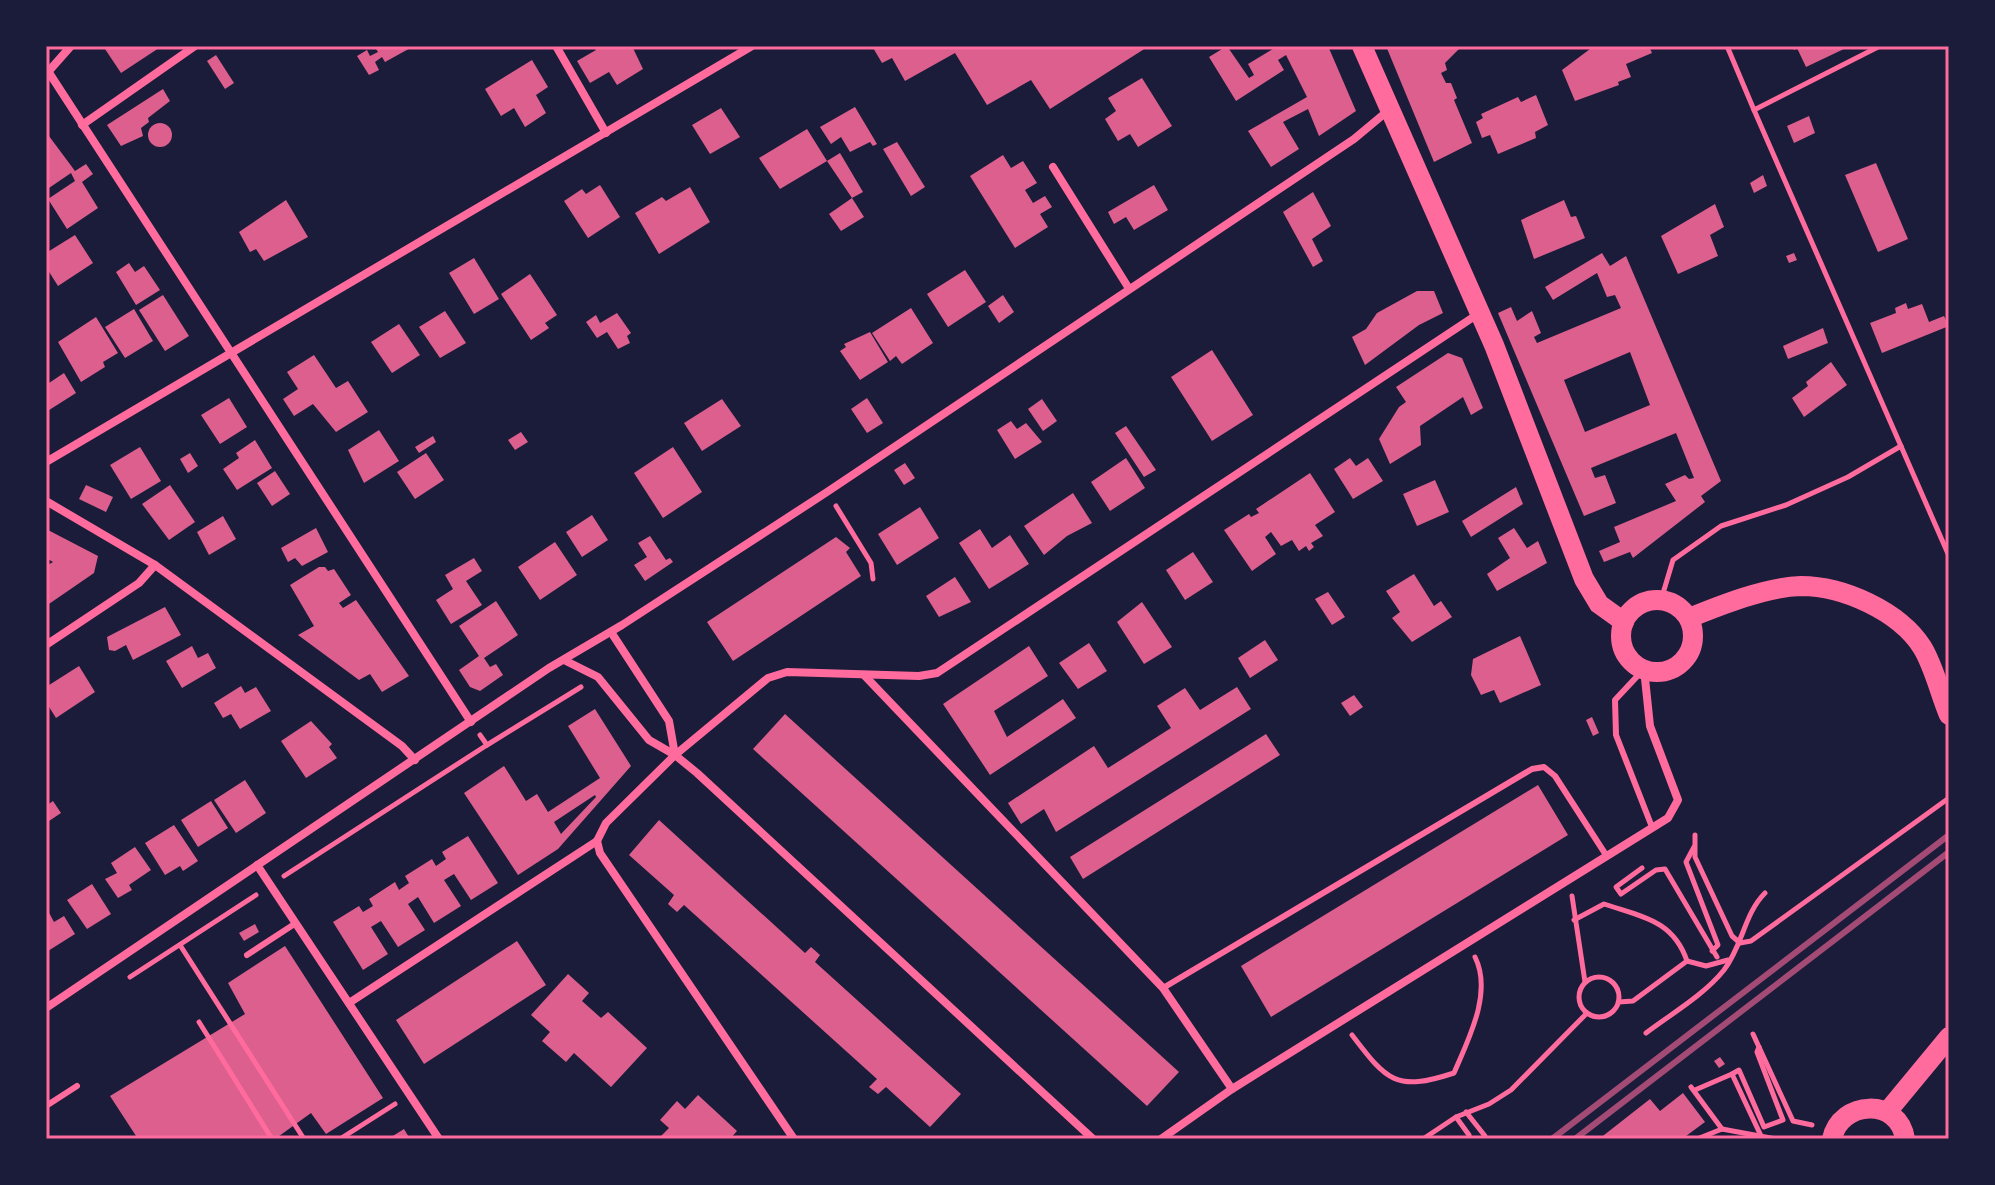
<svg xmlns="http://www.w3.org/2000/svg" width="1995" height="1185" font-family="Manrope,sans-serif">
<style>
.building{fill:#dd5f8e;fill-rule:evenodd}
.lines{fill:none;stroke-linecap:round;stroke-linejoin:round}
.path{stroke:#ff6b9d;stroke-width:5}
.service{stroke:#ff6b9d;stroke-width:6}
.minor{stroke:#ff6b9d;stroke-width:8}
.primary{stroke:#ff6b9d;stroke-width:20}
.rail{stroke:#a44b75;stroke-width:6}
.neatline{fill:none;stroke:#ff6b9d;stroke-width:3}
</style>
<rect width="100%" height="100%" fill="#1b1b3a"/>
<g class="building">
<polygon points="103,46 162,46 121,73"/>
<polygon points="374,46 414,46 385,62 382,57 375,62 379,70 369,75 357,56 367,50 370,56 378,52"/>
<polygon points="593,46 632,46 643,69 617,85 609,72 590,83 577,61 596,50"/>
<polygon points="872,46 1149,46 1050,109 1031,80 987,105 955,53 905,81 892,58 882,63"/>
<polygon points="1227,46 1249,78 1254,75 1248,64 1273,49 1271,46 1328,46 1356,111 1319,136 1308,109 1283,122 1299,149 1271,167 1248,131 1307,97 1286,55 1278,60 1284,70 1236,101 1209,57"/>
<polygon points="1386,46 1462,46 1445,63 1447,70 1441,73 1446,83 1451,83 1457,98 1454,100 1472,143 1434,162"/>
<polygon points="1594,46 1649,46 1652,53 1626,64 1631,77 1618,82 1619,85 1575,101 1562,70"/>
<polygon points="1792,46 1845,46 1846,48 1806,67 1797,48 1794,50"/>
<polygon points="216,55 234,83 225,89 207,61"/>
<polygon points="532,60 548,87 536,95 546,113 525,127 514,108 501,116 485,89"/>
<polygon points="1142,78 1172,126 1138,147 1130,134 1118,141 1105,119 1116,111 1108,98"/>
<polygon points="163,89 170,101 148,118 149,122 141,128 143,136 121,146 107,125"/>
<polygon points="1536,95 1548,125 1535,132 1536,138 1498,154 1490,135 1482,138 1476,122 1483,118 1481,114 1518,97 1521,102"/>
<polygon points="855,107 877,144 873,146 870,142 850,152 841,137 831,144 820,127"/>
<polygon points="721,108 740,137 710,154 692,125"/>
<polygon points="1809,116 1815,133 1794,143 1787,126"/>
<circle cx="160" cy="135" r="12"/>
<polygon points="807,129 827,161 780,189 759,158"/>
<polygon points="46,132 75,171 86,164 93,174 82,182 98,208 67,229 48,199 75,181 71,173 46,190"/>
<polygon points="897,142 925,187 911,196 883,149"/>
<polygon points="840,153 863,192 852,198 827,161"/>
<polygon points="1003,155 1011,168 1023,161 1037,183 1025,190 1033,203 1045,196 1052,207 1040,214 1048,227 1015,248 970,176"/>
<polygon points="1876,163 1908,239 1878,252 1845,175"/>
<polygon points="1763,175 1767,186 1754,193 1750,183"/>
<polygon points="600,185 620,217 588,238 564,201 582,189 586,194"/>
<polygon points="1154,185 1168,210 1134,230 1126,217 1114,224 1108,212"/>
<polygon points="690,187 710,222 659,254 635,213 662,197 666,201"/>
<polygon points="1313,192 1331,226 1312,239 1323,261 1313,267 1283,212"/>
<polygon points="852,198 864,217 841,231 829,214"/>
<polygon points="286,200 308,237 264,261 256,249 250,252 239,232"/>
<polygon points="1564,200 1571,217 1576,216 1585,238 1534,259 1521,220"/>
<polygon points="1715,204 1724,227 1710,235 1718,256 1678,274 1661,236"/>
<polygon points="75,235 93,263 58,286 46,267 46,253"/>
<path d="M1602 253 1610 266 1626 256 1721 481 1701 496 1705 502 1633 558 1630 552 1604 562 1599 551 1620 542 1614 527 1676 501 1665 484 1685 475 1689 479 1694 478 1676 433 1591 468 1595 478 1605 475 1616 503 1584 516 1498 313 1511 307 1517 321 1532 311 1541 333 1534 337 1537 343 1621 308 1615 295 1607 297 1597 273 1553 300 1545 287ZM1630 352 1650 405 1585 432 1564 380Z"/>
<polygon points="1794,253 1797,260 1789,263 1786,256"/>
<polygon points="474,258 499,299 474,314 449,273"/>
<polygon points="129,263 135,272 144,266 160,290 136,305 116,272"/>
<polygon points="965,270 986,302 948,327 927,294"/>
<polygon points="530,274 557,315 545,323 549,328 531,340 501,294"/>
<polygon points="1417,291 1434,291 1443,313 1419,325 1365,365 1352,337 1366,329 1377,313"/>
<polygon points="163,295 189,336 165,351 139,310"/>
<polygon points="1003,295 1014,312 999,323 988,306"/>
<polygon points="1906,303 1908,309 1922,304 1929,322 1944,316 1949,326 1882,353 1870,323 1896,313 1895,308"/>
<polygon points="911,308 933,343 902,364 896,356 890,361 872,333"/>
<polygon points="134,309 153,341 125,358 105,327"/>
<polygon points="445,311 466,343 440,358 419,327"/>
<polygon points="617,313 631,333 627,336 630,343 618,349 607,332 597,338 586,322 596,315 600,323"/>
<polygon points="96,317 118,353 103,362 105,367 81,382 58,342"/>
<polygon points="399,324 420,355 392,373 371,342"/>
<polygon points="1823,328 1828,343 1788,359 1783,346"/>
<polygon points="870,332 888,362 860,380 840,351 846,347 844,344"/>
<polygon points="1212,350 1253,415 1212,441 1171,377"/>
<polygon points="1448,353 1462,358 1483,408 1471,415 1463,397 1420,426 1421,445 1390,464 1379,439 1399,407 1406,402 1396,387"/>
<polygon points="314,355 336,388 348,381 368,412 336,432 313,404 294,416 283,399 298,389 287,372"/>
<polygon points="1831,362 1847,385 1804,417 1792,398 1808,386 1806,382"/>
<polygon points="64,373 76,393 46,412 46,385"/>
<polygon points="229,398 247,427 220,444 201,415"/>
<polygon points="867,398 883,423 867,433 851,409"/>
<polygon points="722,399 741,426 702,451 684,423"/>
<polygon points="1042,399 1057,421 1043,431 1028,409"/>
<polygon points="1011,421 1017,429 1026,423 1042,442 1015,459 997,430"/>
<polygon points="1126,426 1156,470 1144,477 1115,433"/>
<polygon points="379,430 399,461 364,483 348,450"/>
<polygon points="521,432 528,442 515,450 508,440"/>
<polygon points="433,436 436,442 419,453 415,447"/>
<polygon points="255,440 272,468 237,490 223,469 239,458 236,453"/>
<polygon points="140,447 161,481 131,499 110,465"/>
<polygon points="673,447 702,492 663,518 634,473"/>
<polygon points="190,453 198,466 188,473 180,459"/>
<polygon points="426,453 444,480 415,499 397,472"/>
<polygon points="1126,458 1145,488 1110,511 1091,482"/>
<polygon points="1350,458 1356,466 1368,458 1383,481 1353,499 1334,469"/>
<polygon points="905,463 915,478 904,485 894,470"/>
<polygon points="275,471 290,494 272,506 257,483"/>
<polygon points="1310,473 1335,512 1315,525 1323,536 1311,543 1314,547 1309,551 1306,546 1299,551 1292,540 1281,546 1271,532 1265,537 1276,554 1252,571 1224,530 1249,514 1251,517 1259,513 1256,509"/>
<polygon points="1435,480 1449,512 1417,526 1403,494"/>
<polygon points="86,485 113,497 106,512 79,499"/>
<polygon points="170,485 195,522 169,540 142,504"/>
<polygon points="1516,487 1523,504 1471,537 1462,521"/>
<polygon points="1073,493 1092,523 1067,536 1044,555 1024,526"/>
<polygon points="920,507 939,538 897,565 878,534"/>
<polygon points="592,515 608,540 582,557 566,532"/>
<polygon points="223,516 236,539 209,555 197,532"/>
<polygon points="316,528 328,552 302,566 295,558 288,562 281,548"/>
<polygon points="1514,528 1527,548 1538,541 1547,563 1497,591 1487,574 1510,558 1498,538"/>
<polygon points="980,529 992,548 1010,535 1029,564 989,589 959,543"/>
<polygon points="48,530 98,556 94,573 46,606 46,566 53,562 46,558"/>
<polygon points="650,536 666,560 670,558 673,562 645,581 634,565 647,557 638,543"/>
<polygon points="836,537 850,548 846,552 861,576 733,661 707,622"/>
<polygon points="555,542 577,575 540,600 518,567"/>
<polygon points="1193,552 1213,582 1185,600 1166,570"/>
<polygon points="474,558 482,571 466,581 482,605 451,624 436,600 453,589 445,575"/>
<polygon points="319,567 325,567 328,571 334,569 351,595 339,603 343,608 356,600 409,676 382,692 370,674 359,680 298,635 314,626 290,585"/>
<polygon points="1414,574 1434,606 1441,601 1452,617 1412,642 1392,618 1400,612 1386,591"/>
<polygon points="955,577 971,602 939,617 926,596"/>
<polygon points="1328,592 1345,617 1332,625 1315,599"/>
<polygon points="496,601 518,635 484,658 490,667 496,664 503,675 480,691 470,687 459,670 479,656 459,626"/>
<polygon points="1142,602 1172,647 1144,664 1117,622"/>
<polygon points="165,607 181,635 133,660 126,645 115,651 109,650 107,637"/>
<polygon points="1520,636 1541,685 1500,703 1494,690 1481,695 1471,675 1473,659"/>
<polygon points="1265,640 1278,660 1250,678 1238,658"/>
<polygon points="1089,643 1107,671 1078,689 1059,663"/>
<polygon points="192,646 198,658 208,653 216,668 182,688 166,661"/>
<polygon points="1029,646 1048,676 994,711 1007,737 1063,699 1076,718 990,775 943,704"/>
<polygon points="79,666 95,692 56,718 46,702 46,687"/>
<polygon points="241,686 245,693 256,687 271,711 240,729 231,714 223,718 214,703"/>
<polygon points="1237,687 1251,709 1056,832 1044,809 1021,824 1008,803 1094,746 1108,768 1171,728 1157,706 1185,688 1200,710"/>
<polygon points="1354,695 1363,707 1350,716 1341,703"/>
<path d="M595 709 631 766 558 849 518 875 464 793 504 766 526 801 537 794 548 812 600 778 568 726ZM595 795 596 797 561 834 554 822Z"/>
<polygon points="785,714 1179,1072 1147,1106 753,749"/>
<polygon points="1592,717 1599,733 1593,736 1586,720"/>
<polygon points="311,721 332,744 329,747 337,758 306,778 281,741"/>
<polygon points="1266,734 1280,755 1083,879 1070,857"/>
<polygon points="245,780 266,813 236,833 214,800"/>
<polygon points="1538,785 1568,835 1271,1017 1241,966"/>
<polygon points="53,801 61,813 46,823 46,806"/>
<polygon points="211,801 228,828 198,847 181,820"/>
<polygon points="659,820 805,953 811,947 820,955 815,962 961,1094 930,1127 886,1087 878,1094 869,1087 877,1079 684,905 677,912 668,904 674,895 629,855"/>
<polygon points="174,825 198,861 183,871 180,866 165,875 145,843"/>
<polygon points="468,836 498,883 471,900 454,874 444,880 461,906 434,923 418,897 408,904 425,930 398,947 381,921 371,927 388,954 363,970 333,922 359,906 363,912 373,906 369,899 395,882 399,890 409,883 405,876 432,859 436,866 446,859 442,852"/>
<polygon points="135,847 151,870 129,885 132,890 118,898 105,879 117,873 111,863"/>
<polygon points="92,884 111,914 87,929 67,900"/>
<polygon points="46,907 54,922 64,916 75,934 48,951"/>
<polygon points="255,924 259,932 244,941 239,933"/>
<polygon points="517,941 546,985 424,1064 396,1020"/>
<polygon points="285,946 383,1098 326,1134 311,1113 275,1139 138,1139 110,1096 245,1014 228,983"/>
<polygon points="568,974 589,993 582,1001 601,1018 608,1012 647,1048 611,1087 574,1053 566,1062 542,1041 550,1032 531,1015"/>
<polygon points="1720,1057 1725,1064 1719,1068 1714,1061"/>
<polygon points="1683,1093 1705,1122 1682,1139 1599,1139 1650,1099 1660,1111"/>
<polygon points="698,1095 737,1131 730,1139 658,1139 669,1128 660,1120 677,1101 685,1109"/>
<polygon points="404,1129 410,1139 388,1139"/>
</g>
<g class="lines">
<g class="path">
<polyline points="1727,46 1754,110 1880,46"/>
<polyline points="1754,110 1949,556"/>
<polyline points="836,506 871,563 873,579"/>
<polyline points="1661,600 1673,560 1721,526 1786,505 1848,477 1901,446"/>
<polyline points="487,745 581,687"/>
<polyline points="1695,835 1695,857 1732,936 1740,943 1751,941 1949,798"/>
<polyline points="1694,847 1686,862 1718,945 1712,951"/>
<polyline points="1642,868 1616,887 1621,894 1656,870 1665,869 1717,957"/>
<polyline points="284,876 487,745 480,735"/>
<polyline points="1572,896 1585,982"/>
<path d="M1574 920 1604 904C1642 917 1673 920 1687 961L1633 1001 1619 1002"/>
<polyline points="180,945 304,1139"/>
<polyline points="1687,961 1706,966 1728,960"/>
<circle cx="1599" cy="997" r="20"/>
<polyline points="130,977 256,895"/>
<polyline points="199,1022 272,1139"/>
<path d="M1646 1033C1671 1014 1704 995 1724 970 1743 945 1744 914 1765 893"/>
<polyline points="1753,1034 1793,1121 1812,1125"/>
<path d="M1352 1035C1387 1081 1396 1092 1454 1073 1468 1040 1493 993 1475 957"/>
<polyline points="1759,1047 1757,1052 1783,1120 1764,1127 1739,1070 1732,1074 1762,1138"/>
<polyline points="1691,1087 1722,1129"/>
<polyline points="1695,1090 1732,1074"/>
<polyline points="1466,1112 1485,1136"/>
<polyline points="1469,1135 1456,1117 1489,1104 1511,1090 1587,1013"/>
<polyline points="340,1139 395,1104"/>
<polyline points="1423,1139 1456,1117"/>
<polyline points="1697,1139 1722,1129 1776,1139"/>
</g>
<g class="service">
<polyline points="1644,669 1615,700 1616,735 1652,827"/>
<polyline points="247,955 296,923"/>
<polyline points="1163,988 1532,769 1544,767 1555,776 1606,855"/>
<polyline points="46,1106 77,1086"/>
</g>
<g class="minor">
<polyline points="556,46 606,133"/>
<polyline points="46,68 471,722"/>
<polyline points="48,72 71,46"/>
<polyline points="82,125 195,46"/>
<polyline points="1053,167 1128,287"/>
<polyline points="46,462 752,46"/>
<polyline points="46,501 155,565 402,746 415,760"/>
<polyline points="611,632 669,721 675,755"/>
<polyline points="46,645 139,583 155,565"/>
<polyline points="564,660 598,677 649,740 675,755 697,773 1093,1139"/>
<polyline points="864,675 1163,988 1232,1089"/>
<polyline points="257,865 439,1139"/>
<polyline points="349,1003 597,841"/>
<polyline points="46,1008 549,668 622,625 827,492 1354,139 1390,109"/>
<polyline points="794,1139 600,853 597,841 606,823 675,755 768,678 787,672 919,676 937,673 1478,314"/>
<polyline points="1161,1139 1232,1089 1668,818 1678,800 1650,726 1644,669"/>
</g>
<g class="primary">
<polyline points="1362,46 1494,345 1584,579 1599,604 1624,622"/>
<circle cx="1657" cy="636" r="36"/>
<path d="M1689 618C1721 605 1766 587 1801 586 1843 586 1899 611 1922 647 1934 666 1940 694 1949 715"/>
<polyline points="1887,1112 1949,1037"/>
<path d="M1832 1139C1840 1100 1899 1097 1905 1139"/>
</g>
<g class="rail">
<polyline points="1552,1139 1949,835"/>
<polyline points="1575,1139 1949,852"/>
</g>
</g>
<rect width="1995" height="1185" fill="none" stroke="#1b1b3a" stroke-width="96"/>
<rect x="48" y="48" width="1899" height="1089" class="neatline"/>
</svg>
